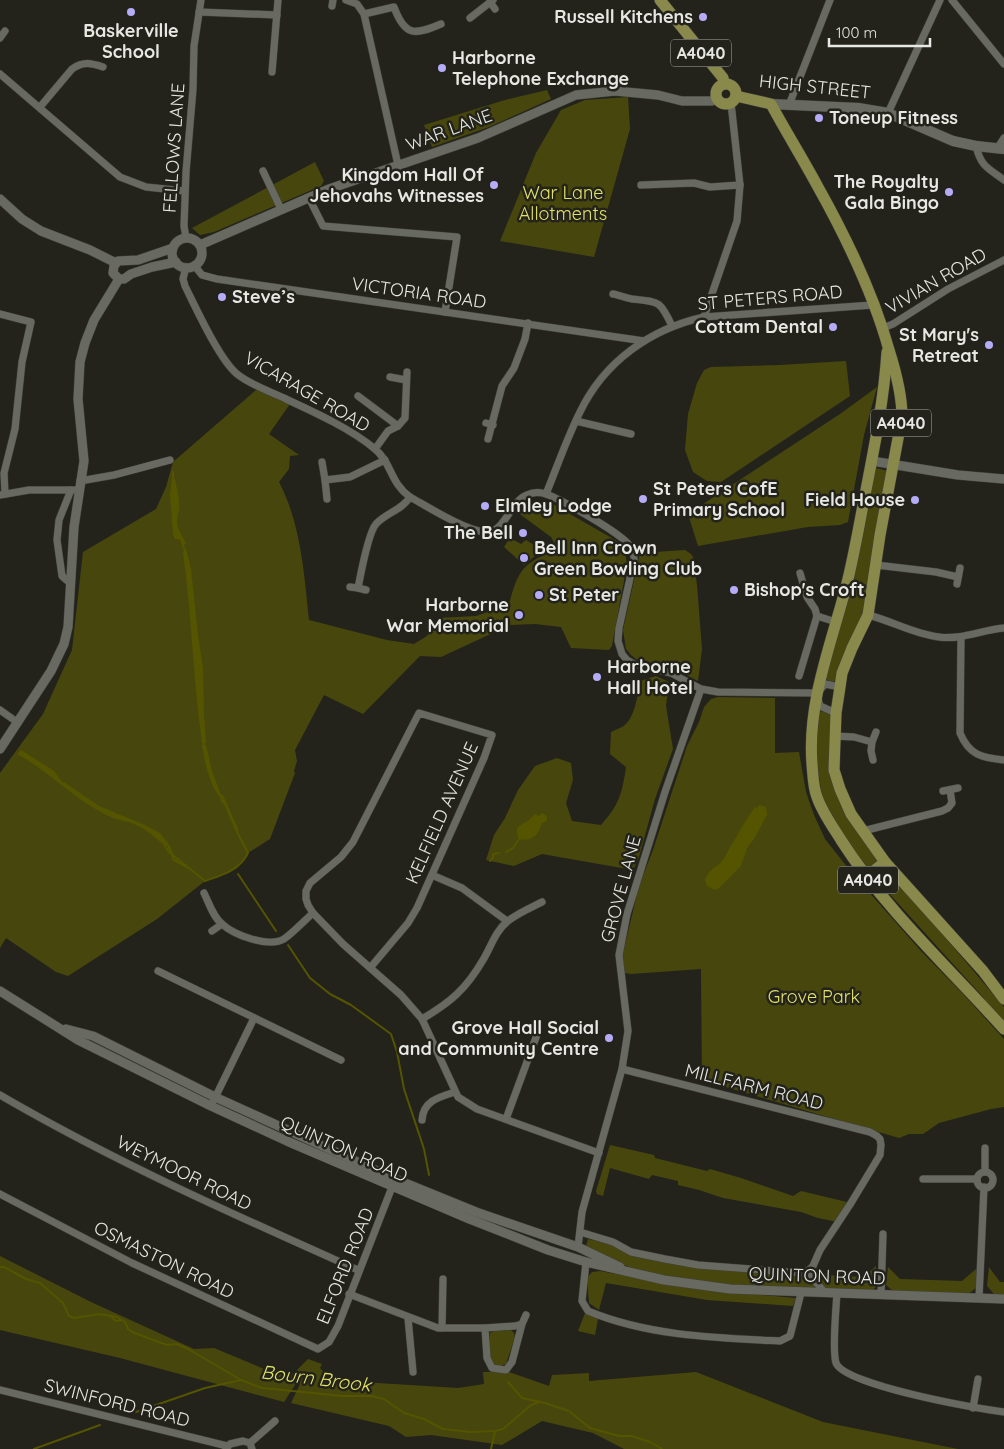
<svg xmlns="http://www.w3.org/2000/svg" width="1004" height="1449" font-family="Quicksand,sans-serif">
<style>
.green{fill:#47470d}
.water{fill:#555400}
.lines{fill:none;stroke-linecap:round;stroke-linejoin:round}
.stream{stroke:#555400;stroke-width:2}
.minor-casing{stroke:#41413c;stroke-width:8}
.tertiary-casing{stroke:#41413c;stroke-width:10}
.secondary-casing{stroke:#41413c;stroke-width:11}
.primary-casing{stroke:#41413c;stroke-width:12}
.minor{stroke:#686961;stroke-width:7}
.tertiary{stroke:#686961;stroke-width:9}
.secondary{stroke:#686961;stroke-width:10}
.primary{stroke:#89894b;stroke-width:11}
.poi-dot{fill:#b5acf8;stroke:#23231c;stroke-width:2}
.labels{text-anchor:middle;stroke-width:5;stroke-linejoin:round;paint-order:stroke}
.shield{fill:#23231c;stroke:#acaca7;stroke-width:1}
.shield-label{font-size:16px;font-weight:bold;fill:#e7e7e3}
.poi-label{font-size:18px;font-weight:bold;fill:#e7e7e3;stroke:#23231c;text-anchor:end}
.street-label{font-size:18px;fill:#e7e7e3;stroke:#23231c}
.park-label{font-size:18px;fill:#e2e365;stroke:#23231c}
.water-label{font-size:19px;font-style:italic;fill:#e1e264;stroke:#23231c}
</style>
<rect width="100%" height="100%" fill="#23231c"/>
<g class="green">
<polygon points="547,90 551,99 489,127 432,147 424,125 505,100"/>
<polygon points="628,97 630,129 594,257 500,241 536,153 561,110 585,100"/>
<polygon points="315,162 324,181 321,186 214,232 200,235 192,228"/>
<polygon points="846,361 850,396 721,482 707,481 693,472 685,450 688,414 697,383 704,370 711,367 780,365"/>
<polygon points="877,387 864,435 848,522 840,525 808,527 698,546 688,514 840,414"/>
<path d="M256 390 262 391 290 404 269 434 299 455 290 456 289 469 279 482C301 524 304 573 309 620L387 640 414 644 427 636 438 618 476 616 509 605C518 569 523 563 558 549L551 537 517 512 524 503 530 501 549 502 617 541 625 551 627 564 612 646 609 650 571 648 561 627 535 624 510 625 441 657 420 656 363 714 324 695 295 750 297 761 294 771 295 773 270 839 248 853 235 869 205 881 157 919 68 976 56 972 6 938 0 948V773L43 714 72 650 83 552 156 509 166 487 173 462Z"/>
<polygon points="876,468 888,471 866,612 839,679 832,682 827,680 824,675"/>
<polygon points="510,538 521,544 526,540 542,550 524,565 504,547"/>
<polygon points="685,550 691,554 693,557 697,585 702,649 698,681 677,670 636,659 631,655 626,649 623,630 640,553"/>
<path d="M656 676 669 682 666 706 673 749 655 799 639 857 633 870 542 854 514 866 486 860 494 835 505 818 518 790 535 766 557 758 571 763 573 780 566 803 572 821 601 825C619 805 622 794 626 767L610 754 611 732C614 730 619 729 622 727 635 720 638 694 640 681Z"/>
<polygon points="718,697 775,698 775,753 799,752 806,792 814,815 825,839 852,873 921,951 963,994 1004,1039 1004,1107 991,1109 939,1123 923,1134 909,1134 899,1138 702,1080 701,969 631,974 625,973 622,957 639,886 653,850 687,746 699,722 704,707 711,699"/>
<polygon points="818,710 832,715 831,769 889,871 1004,1007 1004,1023 986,1004 983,997 867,869 843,837 822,797 815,749"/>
<polygon points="610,1145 654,1155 655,1158 707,1171 710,1169 741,1178 793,1196 801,1191 851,1203 838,1222 818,1218 801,1212 723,1198 699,1190 678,1185 678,1181 652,1175 649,1179 610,1168 603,1196 597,1194 596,1191"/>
<path d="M588 1239 718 1269 806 1276 816 1285V1290C754 1288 682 1288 624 1265 611 1260 599 1253 586 1246Z"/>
<polygon points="0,1256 91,1302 194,1349 214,1348 269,1371 294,1373 308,1359 322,1364 320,1368 329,1378 340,1383 361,1382 458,1388 484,1384 483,1372 509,1372 549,1386 552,1375 589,1373 589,1381 696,1372 823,1422 958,1449 624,1449 593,1433 542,1421 502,1445 431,1435 406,1437 389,1426 291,1403 300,1384 297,1382 284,1402 120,1358 0,1330"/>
<polygon points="876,1266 876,1287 872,1291 826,1289 815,1273 817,1268 821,1269 822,1275 864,1277"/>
<polygon points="888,1267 900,1279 962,1281 976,1269 976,1288 968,1294 893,1291 886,1285"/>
<polygon points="989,1267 1000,1282 1004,1282 1004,1295 994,1294 987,1286"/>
<polygon points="600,1271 704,1290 796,1298 793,1306 707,1300 606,1283 599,1310 589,1303 587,1278 592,1272"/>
<polygon points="585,1313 598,1319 595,1335 578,1331"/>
<path d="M511 1330 514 1333 515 1337 506 1364 496 1367C486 1360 490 1343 490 1333L494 1331Z"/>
</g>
<g class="water">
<path d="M172 478 175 479C177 489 180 500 179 510 178 515 177 518 177 522 178 531 183 536 186 544L183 545 179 539H175L173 535 170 495Z"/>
<path d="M186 548 191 569 198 635 203 668 204 715 206 743 204 744 206 745 212 771 221 795H223L239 831 236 832 220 795H218C208 779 205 763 202 745L204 744 202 743C193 680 192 616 183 553Z"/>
<path d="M21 750 54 771 63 783 64 782 99 806 145 825 160 833 170 846 175 859 187 865 188 869 173 861 167 845 166 846C156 839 149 831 138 826 131 822 123 821 116 819 107 816 97 810 89 805 64 789 43 768 17 754Z"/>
<path d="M759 805 766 807 767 815 754 839 747 848 741 866 719 888 715 890 707 886 705 880C711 866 716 869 723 860 726 856 728 850 731 846 739 833 745 820 755 807L757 808Z"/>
<path d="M542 813 547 816V821L542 823C539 835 531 842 519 839 513 825 521 826 529 820 531 818 533 816 535 814L539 816Z"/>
</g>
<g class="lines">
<g class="stream">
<polyline points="173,472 173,479"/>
<polyline points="182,542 185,552"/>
<polyline points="219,793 223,803"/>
<path d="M163 842 168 851 205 881C222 875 239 871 248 853L237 832"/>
<polyline points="506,852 513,848 519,839"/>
<polyline points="490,861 493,858 493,854 499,853"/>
<polyline points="238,874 276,931"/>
<polyline points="288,945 310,978 330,994 351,1005 391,1034 397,1052 404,1089 424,1149 429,1175"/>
<polyline points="0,1267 4,1267 26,1279 40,1283 63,1303 69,1316 74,1318 99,1314 117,1317 125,1322 128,1329 132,1332 167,1345 177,1344 190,1350 241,1380 262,1388 343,1396 371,1396 384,1399 404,1413 424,1419 443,1429 470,1432 495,1431 503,1429 531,1405 539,1402"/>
<polyline points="110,1316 116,1321 121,1320"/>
<polyline points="508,1382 522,1398 545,1403 569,1411 590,1428 619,1436 632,1436 650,1442 662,1449"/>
<polyline points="136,1412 205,1388 241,1380"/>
<polyline points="34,1449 100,1425"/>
<polyline points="491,1449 495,1432"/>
</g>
<g class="minor-casing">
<g id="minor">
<polyline points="346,0 357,4 364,14 398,165"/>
<polyline points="952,0 1004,64"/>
<polyline points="490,2 495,9"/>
<polyline points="332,6 333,0"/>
<polyline points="199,12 277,15"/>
<path d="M364 14 394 7C405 37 415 35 441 24"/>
<polyline points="470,18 493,0"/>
<polyline points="0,38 5,31"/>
<polyline points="272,72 278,0"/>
<polyline points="0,74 120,177 146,187 185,191"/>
<polyline points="789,105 830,0"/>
<path d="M40 107 72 69C83 61 91 63 103 67"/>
<polyline points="888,113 940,0"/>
<path d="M976 146C981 167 988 168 1004 180"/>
<polyline points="997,149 1004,138"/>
<polyline points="263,171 281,209"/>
<polyline points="641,185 694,183 710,187 740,185"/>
<polyline points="309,198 323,226 457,237 445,312"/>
<polyline points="186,238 184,226 186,172 193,89 194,46 201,0"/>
<polyline points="194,265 202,275 217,279 644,341"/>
<path d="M186 267 183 279 185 286C196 308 219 359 237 374 252 386 272 392 288 400 316 413 351 429 375 449 392 463 390 483 410 497 428 507 466 531 486 532 505 533 510 501 527 495 533 492 540 492 546 494 562 500 621 533 630 546 634 550 634 555 634 560L619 628 618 641 622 654 627 660 634 664 671 673 701 689 718 692 818 693"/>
<path d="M613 294C619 295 626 298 632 299 659 302 660 300 672 326"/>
<polyline points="0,314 31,322 22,362 15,429 4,473 5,494"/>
<polyline points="704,317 737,221 740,185 731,103"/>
<polyline points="883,328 893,324 948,289 1004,260"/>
<polyline points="390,377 406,380"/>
<polyline points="358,396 398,426"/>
<polyline points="576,421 631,434"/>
<polyline points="486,423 493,425"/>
<polyline points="488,439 502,386 514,368 525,339 528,323"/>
<polyline points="375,449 388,431 398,426 405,418 407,372"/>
<polyline points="322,462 325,480 350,477 385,460"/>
<polyline points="325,480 327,499"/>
<polyline points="80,481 114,475 170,460"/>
<path d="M546 494C557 467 567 438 580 412 604 362 650 329 704 317L873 305"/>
<polyline points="0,495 29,490 76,490"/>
<polyline points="876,565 936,572 958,577"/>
<polyline points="800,573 807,597 815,609 817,616 836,622"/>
<polyline points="70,583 62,576 57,540 59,520 71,490"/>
<polyline points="957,584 960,568"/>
<path d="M350 587 358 588C361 573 368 533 376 524 386 513 402 510 410 497"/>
<polyline points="358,588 366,590"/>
<path d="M868 615C892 621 914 634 939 637 961 640 982 630 1004 628"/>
<path d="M961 637 960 733C969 755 982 758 1004 760"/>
<polyline points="799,676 817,616"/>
<polyline points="820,690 825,684 840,687"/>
<polyline points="818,699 820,706 836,713"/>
<polyline points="0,710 17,722"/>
<polyline points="835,736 854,737 872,742 871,751 873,760"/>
<polyline points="872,742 876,732"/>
<polyline points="943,791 958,788"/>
<polyline points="863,831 942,811 948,808 952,803 950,790"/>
<polyline points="432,875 462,888 507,921"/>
<path d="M204 893C209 903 213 917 222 924 234 935 268 948 284 939 294 932 304 921 313 913"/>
<polyline points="212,931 222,924"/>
<polyline points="370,968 408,923 417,908 484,758 492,735 419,713 353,842 341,857 310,883 306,891 306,899 308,905 313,913 343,944 401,995 422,1019 458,1097 477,1109 599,1153"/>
<polyline points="158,971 341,1060"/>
<path d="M422 1019C451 1002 466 989 483 960 491 947 495 931 508 921 518 913 530 908 542 902"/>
<path d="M0 1095C115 1162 237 1216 358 1270"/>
<polyline points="211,1106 254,1018"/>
<polyline points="506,1119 538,1032"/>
<path d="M422 1120C423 1101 439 1097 455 1092"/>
<polyline points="985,1148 985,1172"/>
<circle cx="985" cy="1180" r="8"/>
<polyline points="923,1179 977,1179"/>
<polyline points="0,1194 132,1263 318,1349 329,1342 338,1326 394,1182"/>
<polyline points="580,1232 613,1242 631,1252 665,1259 698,1265 802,1273 809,1270 813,1266 820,1250 851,1203 880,1155 881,1145 880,1139 877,1136 870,1132 622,1069"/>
<polyline points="578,1247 582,1212 622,1069 628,1031 619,955 627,914 665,792 701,689"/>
<path d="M586 1262 582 1301 588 1311C648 1336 716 1338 780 1341L790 1336 801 1293"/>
<polyline points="809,1270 811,1276 825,1293"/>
<path d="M837 1293C836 1309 832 1350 836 1363 844 1385 978 1409 1004 1412"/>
<polyline points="349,1294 438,1328 485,1328"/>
<polyline points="881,1295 883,1234"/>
<polyline points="979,1298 984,1187"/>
<polyline points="408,1318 413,1372"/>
<polyline points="522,1324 512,1362 506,1370 492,1368 487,1358 485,1328 515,1326 522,1324 526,1315"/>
<polyline points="442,1328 443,1279"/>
<polyline points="0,1390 227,1446"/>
<polyline points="973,1408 978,1379"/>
<polyline points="250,1443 275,1421"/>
<polyline points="226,1449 230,1444 243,1441 250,1443 252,1449"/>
</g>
</g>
<g class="tertiary-casing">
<g id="tertiary">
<polyline points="0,199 22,219 41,231 90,250 116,263"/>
<circle cx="187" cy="253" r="15"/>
<polyline points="200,245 329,189 478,138 576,95 615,91 658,95 682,101 712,101 716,98"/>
<polyline points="173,248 138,260 118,261 114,266 113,273 119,279 124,279 131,274 152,267 176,262"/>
<polyline points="872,461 958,475 1004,479"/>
<polyline points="0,749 51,671 64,644 68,627 74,527 84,461 78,399 80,362 85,343 94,320 119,279"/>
<polyline points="0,991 78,1040 211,1106 289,1142 467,1218 548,1250 586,1262 664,1280 730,1289 1004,1299"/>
<polyline points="66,1029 93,1036 215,1097 395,1179 476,1212 578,1247 620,1267"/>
</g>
</g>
<g class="secondary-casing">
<polyline id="secondary" points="771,104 858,108 888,113 953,141 976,146 1004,149"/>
</g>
<g class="primary-casing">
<g id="primary">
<polyline points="660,0 723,78 724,84"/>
<circle cx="726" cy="94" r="10"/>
<path d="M736 96 771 104C786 132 803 159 818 187 846 237 874 296 889 350 896 372 902 394 902 417L880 535 868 615 852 648 842 673 840 687 836 713 834 770 840 789 851 814 885 862 983 971 1004 999"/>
<path d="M887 352C884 398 875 444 866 490 860 520 855 550 848 579 833 640 807 700 812 764 813 775 813 787 817 797 822 812 833 827 841 840 885 909 949 968 1004 1029"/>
<polyline points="866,877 885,862"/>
</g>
</g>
<use href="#minor" class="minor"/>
<use href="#tertiary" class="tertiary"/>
<use href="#secondary" class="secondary"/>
<use href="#primary" class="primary"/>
</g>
<g class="poi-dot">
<circle cx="131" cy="12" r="5"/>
<circle cx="703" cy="17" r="5"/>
<circle cx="442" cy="68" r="5"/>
<circle cx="819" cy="118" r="5"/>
<circle cx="494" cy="185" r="5"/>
<circle cx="949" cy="192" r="5"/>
<circle cx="222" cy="297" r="5"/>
<circle cx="833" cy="327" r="5"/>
<circle cx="989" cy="345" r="5"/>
<circle cx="643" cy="499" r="5"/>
<circle cx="915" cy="500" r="5"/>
<circle cx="485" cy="506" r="5"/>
<circle cx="523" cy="533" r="5"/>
<circle cx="524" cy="558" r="5"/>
<circle cx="734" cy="590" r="5"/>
<circle cx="539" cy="595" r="5"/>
<circle cx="519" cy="615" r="5"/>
<circle cx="597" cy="677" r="5"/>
<circle cx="609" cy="1038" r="5"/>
</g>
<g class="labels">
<g class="shield">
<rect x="671" y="39.5" width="60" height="27" rx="4"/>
<rect x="871" y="409.5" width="60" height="27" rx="4"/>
<rect x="838" y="866.5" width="60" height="27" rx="4"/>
</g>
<g class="shield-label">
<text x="701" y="59">A4040</text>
<text x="901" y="429">A4040</text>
<text x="868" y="886">A4040</text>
</g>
<g class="poi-label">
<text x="693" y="23">Russell Kitchens</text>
<text x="131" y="37" text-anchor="middle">Baskerville<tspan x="131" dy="21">School</tspan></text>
<text x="452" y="64" text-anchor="start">Harborne<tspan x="452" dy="21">Telephone Exchange</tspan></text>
<text x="829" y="124" text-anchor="start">Toneup Fitness</text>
<text x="484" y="181">Kingdom Hall Of<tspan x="484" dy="21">Jehovahs Witnesses</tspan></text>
<text x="939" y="188">The Royalty<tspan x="939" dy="21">Gala Bingo</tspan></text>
<text x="232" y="303" text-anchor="start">Steve’s</text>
<text x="823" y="333">Cottam Dental</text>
<text x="979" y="341">St Mary's<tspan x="979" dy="21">Retreat</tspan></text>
<text x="653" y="495" text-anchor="start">St Peters CofE<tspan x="653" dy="21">Primary School</tspan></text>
<text x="905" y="506">Field House</text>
<text x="495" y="512" text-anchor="start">Elmley Lodge</text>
<text x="513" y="539">The Bell</text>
<text x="534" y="554" text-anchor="start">Bell Inn Crown<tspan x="534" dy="21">Green Bowling Club</tspan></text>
<text x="744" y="596" text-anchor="start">Bishop's Croft</text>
<text x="549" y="601" text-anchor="start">St Peter</text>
<text x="509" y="611">Harborne<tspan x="509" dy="21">War Memorial</tspan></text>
<text x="607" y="673" text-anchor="start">Harborne<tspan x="607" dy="21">Hall Hotel</tspan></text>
<text x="599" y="1034">Grove Hall Social<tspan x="599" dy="21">and Community Centre</tspan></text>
</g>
<g class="street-label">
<text transform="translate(815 87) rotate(6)" y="6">HIGH STREET</text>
<text transform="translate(449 130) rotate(-20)" y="6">WAR LANE</text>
<text transform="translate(174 148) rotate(-86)" y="6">FELLOWS LANE</text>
<text transform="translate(936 281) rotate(-30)" y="6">VIVIAN ROAD</text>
<text transform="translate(419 293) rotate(8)" y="6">VICTORIA ROAD</text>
<text transform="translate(770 298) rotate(-5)" y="6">ST PETERS ROAD</text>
<text transform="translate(307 392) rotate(30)" y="6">VICARAGE ROAD</text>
<text transform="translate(442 813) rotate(-66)" y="6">KELFIELD AVENUE</text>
<text transform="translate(621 889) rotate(-75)" y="6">GROVE LANE</text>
<text transform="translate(754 1087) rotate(14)" y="6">MILLFARM ROAD</text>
<text transform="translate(344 1149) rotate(24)" y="6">QUINTON ROAD</text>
<text transform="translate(184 1173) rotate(26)" y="6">WEYMOOR ROAD</text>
<text transform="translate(164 1260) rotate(26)" y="6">OSMASTON ROAD</text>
<text transform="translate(345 1266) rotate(-68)" y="6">ELFORD ROAD</text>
<text transform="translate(817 1276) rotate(2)" y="6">QUINTON ROAD</text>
<text transform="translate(117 1403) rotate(14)" y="6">SWINFORD ROAD</text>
</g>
<g class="park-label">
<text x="563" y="199">War Lane<tspan x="563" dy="21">Allotments</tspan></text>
<text x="814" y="1003">Grove Park</text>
</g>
<g class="water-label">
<text transform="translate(316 1378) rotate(7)" y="7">Bourn Brook</text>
</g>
</g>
<path d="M829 38v8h101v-8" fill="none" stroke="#e7e7e3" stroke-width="2.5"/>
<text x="836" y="38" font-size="15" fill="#e7e7e3" stroke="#23231c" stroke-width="4" paint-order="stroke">100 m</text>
</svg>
